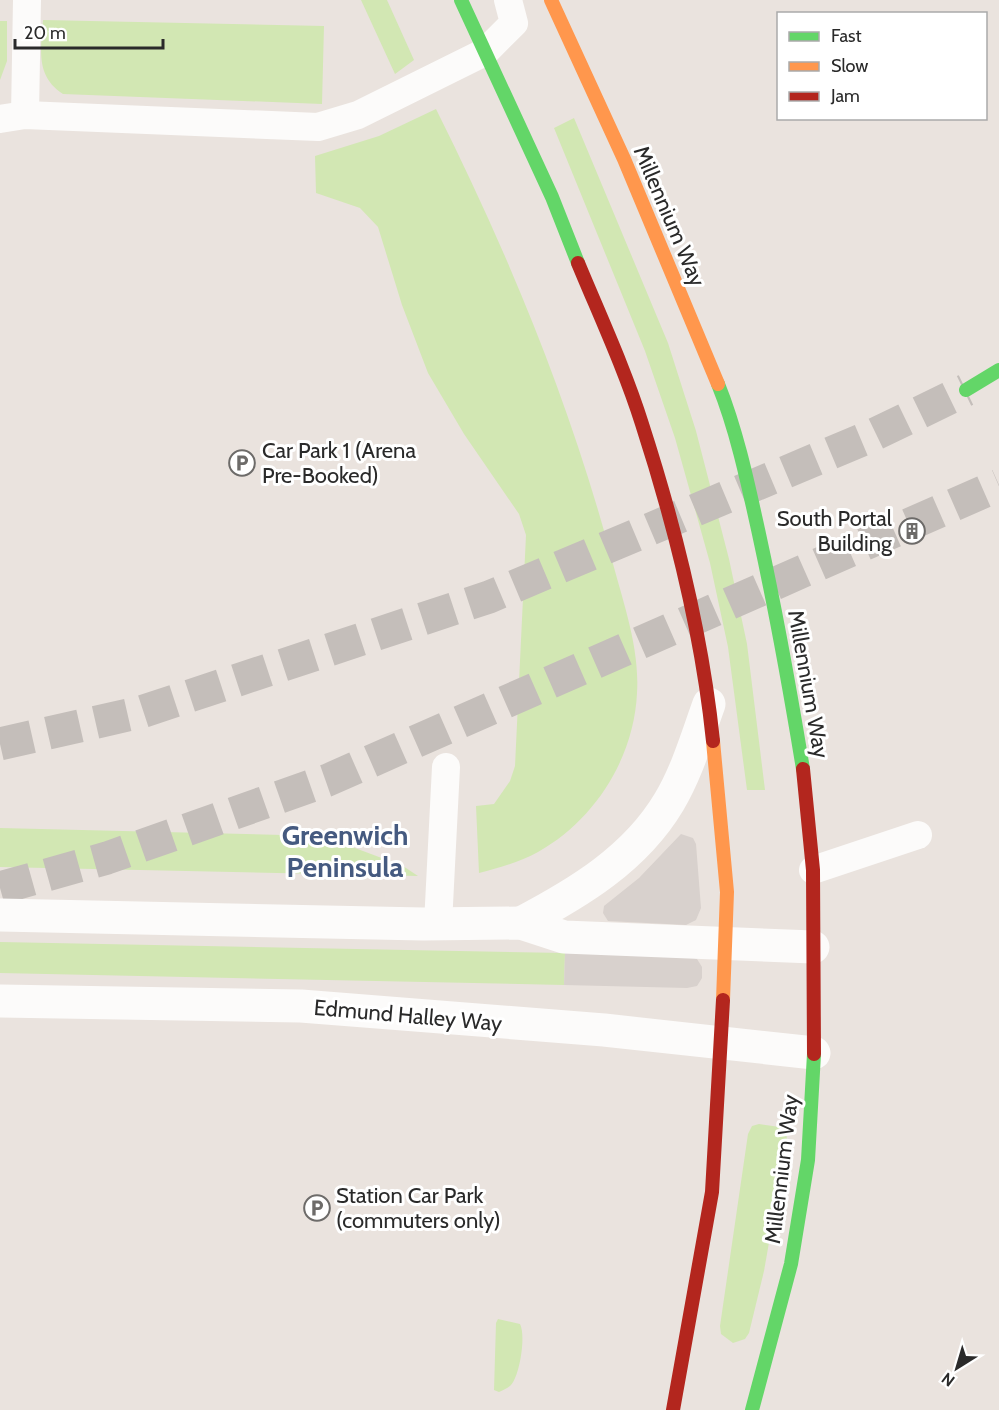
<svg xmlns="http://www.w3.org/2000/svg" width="999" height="1410" font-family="Cabin,sans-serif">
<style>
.green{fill:#d2e7b3}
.plaza{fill:#d8d1cd}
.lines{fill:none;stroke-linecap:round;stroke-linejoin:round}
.highway-tunnel{stroke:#c4beba;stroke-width:33;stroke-dasharray:33 16;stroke-linecap:butt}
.lane{stroke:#fcfbfa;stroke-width:28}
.street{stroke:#fcfbfa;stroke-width:33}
.fast{stroke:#63d668;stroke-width:14}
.slow{stroke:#ff974d;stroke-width:14}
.jam{stroke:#b3261e;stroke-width:14}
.labels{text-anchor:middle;stroke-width:6;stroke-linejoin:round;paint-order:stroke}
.street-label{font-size:22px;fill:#2a2a2a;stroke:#fff}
.poi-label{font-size:22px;fill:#2a2a2a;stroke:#fff;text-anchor:start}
.district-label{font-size:28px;font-weight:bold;fill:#455a80;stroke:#fff}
</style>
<rect width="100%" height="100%" fill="#eae3de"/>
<g class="green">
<polygon points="361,0 387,0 414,60 395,74"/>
<path d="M43 20 324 26 322 104 63 94C35 76 41 49 43 20Z"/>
<polygon points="0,21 7,21 7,61 0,80"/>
<path d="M436 109C508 253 569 400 611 556 622 600 640 646 637 693 634 758 595 820 538 852 520 862 499 868 479 873L476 806 494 804 510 781 515 766 526 535 519 514 464 434 428 373 402 305 378 227 360 208 316 193 315 156 379 136Z"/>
<polygon points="574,118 668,343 696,431 729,559 747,644 765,790 747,790 728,647 710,563 675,438 645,351 554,128"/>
<polygon points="0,828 323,836 403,866 418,876 0,867"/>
<polygon points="0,942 565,953 564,985 0,973"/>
<polygon points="759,1124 780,1127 786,1132 787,1140 764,1271 749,1333 745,1339 733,1343 721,1334 720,1326 748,1134 752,1126"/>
<path d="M498 1319 520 1324C526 1335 520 1375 511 1385 508 1388 503 1390 499 1392L494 1390 496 1323Z"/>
</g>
<g class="plaza">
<polygon points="681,834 693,838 696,844 701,908 696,920 686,925 608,921 603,913 604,906 639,878"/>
<polygon points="565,953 688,956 697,959 702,967 702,978 697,986 687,988 564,985"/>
</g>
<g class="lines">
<g class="highway-tunnel">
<polyline points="0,744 141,712 489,597 869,437 966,390"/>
<polyline points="0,888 107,858 328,780 999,485"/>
</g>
<g class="lane">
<polyline points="25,115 27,0"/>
<polyline points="0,119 25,115 318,127 358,115 485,52 514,23 508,0"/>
<polyline points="813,870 918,835"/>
<polyline points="438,924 446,767"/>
</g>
<g class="street">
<polyline points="0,915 423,924 521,923 564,937 813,947"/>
<path d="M521 923C578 893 635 859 669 802 687 772 697 737 709 704"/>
<polyline points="0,1001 301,1006 604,1030 814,1053"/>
</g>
<g class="fast">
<polyline points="461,0 552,197 578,263"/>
<path d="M718 384C737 431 748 484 759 534 776 612 790 690 803 769"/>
<polyline points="966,390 999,370"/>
<polyline points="752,1410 791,1264 808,1160 814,1054"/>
</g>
<g class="slow">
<polyline points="551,0 624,159 718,384"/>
<polyline points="713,741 727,892 723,1000"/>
</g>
<g class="jam">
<path d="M578 263C600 316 625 370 642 424 675 526 702 634 713 741"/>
<polyline points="803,769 813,870 814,1054"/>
<polyline points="673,1410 712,1192 723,1000"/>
</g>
</g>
<defs>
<g id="parking-ring" transform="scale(1.35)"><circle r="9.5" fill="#fff" stroke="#6d6b69" stroke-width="1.5"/><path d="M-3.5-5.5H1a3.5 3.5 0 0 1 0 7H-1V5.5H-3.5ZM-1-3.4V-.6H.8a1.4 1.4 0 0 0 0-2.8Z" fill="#6d6b69"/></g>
<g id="building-ring" transform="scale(1.35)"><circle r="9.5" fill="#fff" stroke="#6d6b69" stroke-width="1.5"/><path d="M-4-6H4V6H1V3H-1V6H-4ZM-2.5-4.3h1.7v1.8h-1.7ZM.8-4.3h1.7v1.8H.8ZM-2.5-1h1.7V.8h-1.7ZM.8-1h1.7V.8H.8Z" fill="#6d6b69"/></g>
</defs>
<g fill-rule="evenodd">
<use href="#parking-ring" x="242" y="463"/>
<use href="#building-ring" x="912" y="531"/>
<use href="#parking-ring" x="317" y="1208"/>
</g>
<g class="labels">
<g class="street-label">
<text transform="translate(670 216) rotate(67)" y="8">Millennium Way</text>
<text transform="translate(809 684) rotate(80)" y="8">Millennium Way</text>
<text transform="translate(408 1015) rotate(5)" y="8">Edmund Halley Way</text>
<text transform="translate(781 1169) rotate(-83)" y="8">Millennium Way</text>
</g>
<g class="poi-label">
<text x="262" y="458">Car Park 1 (Arena<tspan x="262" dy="25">Pre-Booked)</tspan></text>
<text x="892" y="526" text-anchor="end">South Portal<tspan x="892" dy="25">Building</tspan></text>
<text x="336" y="1203">Station Car Park<tspan x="336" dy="25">(commuters only)</tspan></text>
</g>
<g class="district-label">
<text x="345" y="845">Greenwich<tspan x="345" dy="32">Peninsula</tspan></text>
</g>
</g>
<rect x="777" y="12" width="210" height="108" fill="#ffffff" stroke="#aaaaaa" stroke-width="1.5"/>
<rect x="789" y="32" width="30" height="9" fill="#63d668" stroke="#aaaaaa" stroke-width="1.5"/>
<text x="831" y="42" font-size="18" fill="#2a2a2a">Fast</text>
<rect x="789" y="62" width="30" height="9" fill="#ff974d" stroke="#aaaaaa" stroke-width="1.5"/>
<text x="831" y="72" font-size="18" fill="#2a2a2a">Slow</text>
<rect x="789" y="92" width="30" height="9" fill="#b3261e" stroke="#aaaaaa" stroke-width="1.5"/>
<text x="831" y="102" font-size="18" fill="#2a2a2a">Jam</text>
<g transform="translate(957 1368) rotate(217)" stroke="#ffffff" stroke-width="4.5" paint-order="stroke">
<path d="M0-4.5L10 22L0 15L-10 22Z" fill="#2a2a2a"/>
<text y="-9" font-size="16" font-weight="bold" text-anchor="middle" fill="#2a2a2a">N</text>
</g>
<path d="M15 39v9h148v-9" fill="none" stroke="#2a2a2a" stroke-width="3"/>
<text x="24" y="39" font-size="18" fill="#2a2a2a" stroke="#ffffff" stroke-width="4.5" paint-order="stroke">20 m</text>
</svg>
